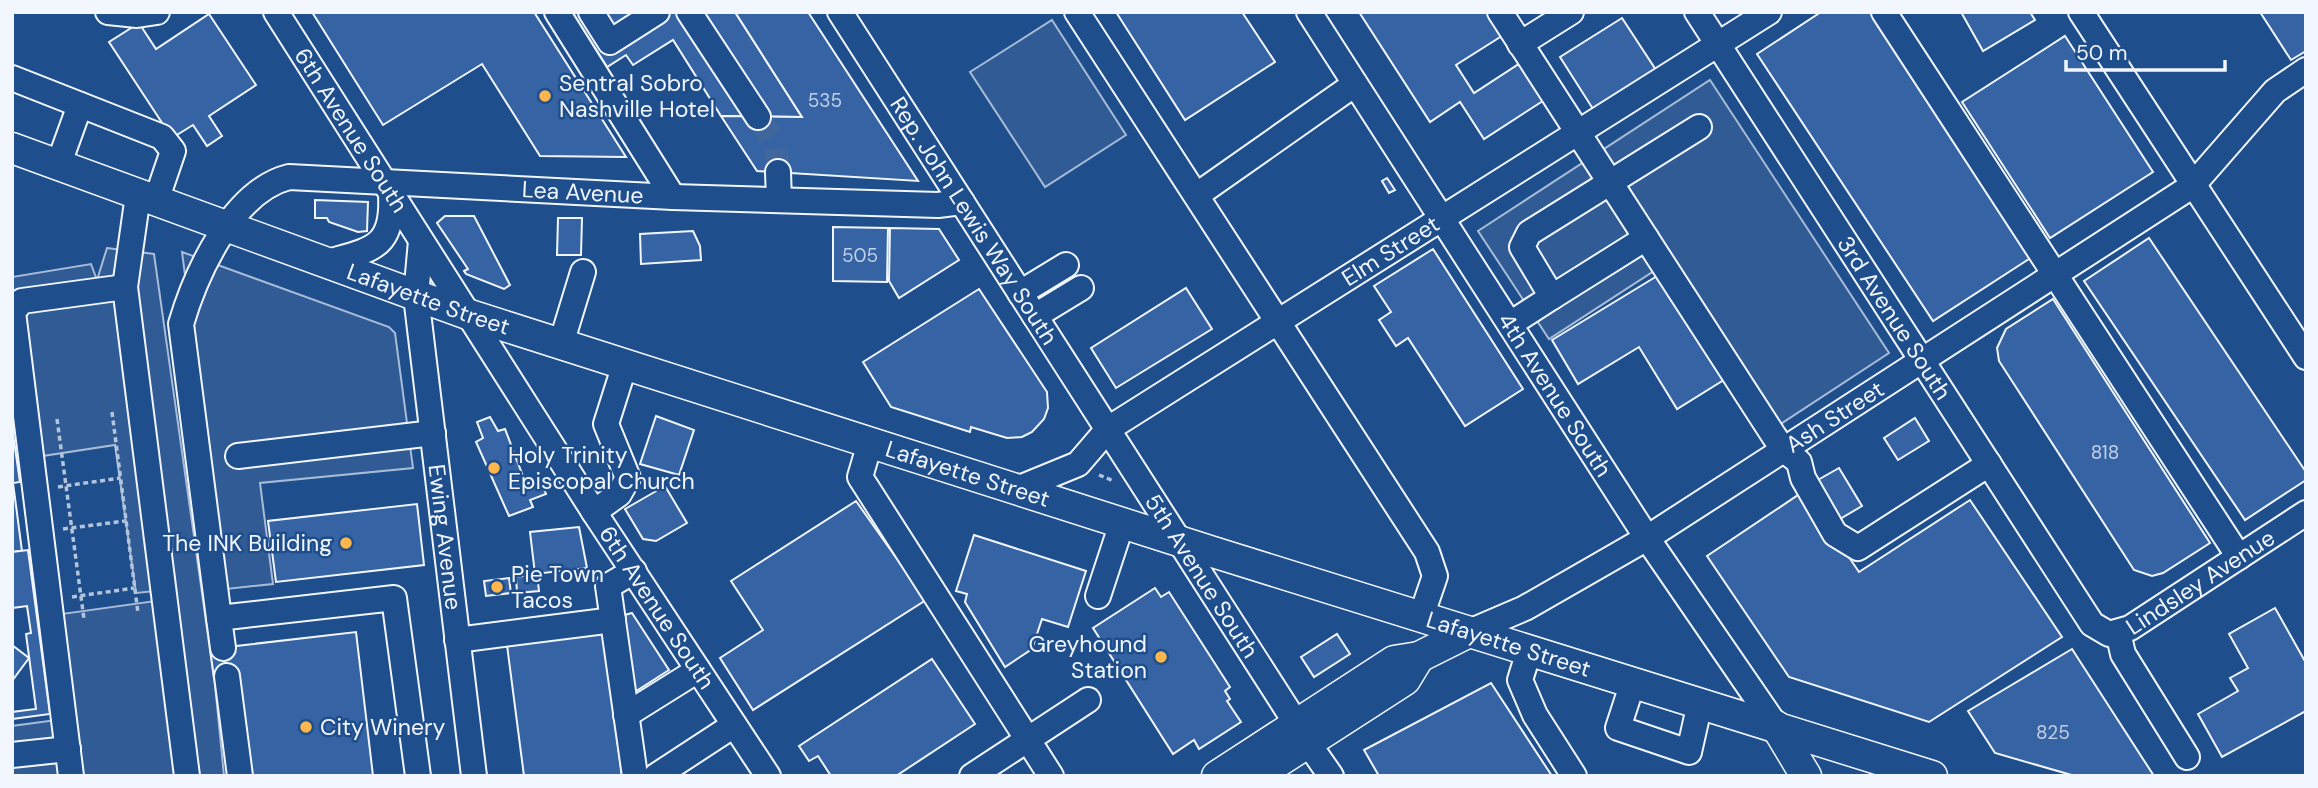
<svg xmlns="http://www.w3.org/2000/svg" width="2318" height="788" font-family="'DM Sans',sans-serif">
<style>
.built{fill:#305b95;stroke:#a8bbd7;stroke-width:2}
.building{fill:#3563a3;stroke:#f2f6ff;stroke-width:2}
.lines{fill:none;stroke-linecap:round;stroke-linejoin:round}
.minor-tunnel{stroke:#3f679d;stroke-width:24;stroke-dasharray:24 12;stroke-linecap:butt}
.minor-casing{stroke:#f2f6ff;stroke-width:28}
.major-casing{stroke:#f2f6ff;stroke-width:33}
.path{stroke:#b3c4dc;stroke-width:3.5;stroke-dasharray:5 3.5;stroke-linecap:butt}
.minor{stroke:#1f4e8c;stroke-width:24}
.major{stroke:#1f4e8c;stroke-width:30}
.poi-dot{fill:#ffb74d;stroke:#1f4e8c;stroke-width:2.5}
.labels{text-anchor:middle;stroke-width:5;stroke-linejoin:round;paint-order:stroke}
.number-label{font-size:19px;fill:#c3d1e8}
.poi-label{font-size:23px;fill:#f2f6ff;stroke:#1f4e8c;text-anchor:start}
.street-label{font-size:23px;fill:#f2f6ff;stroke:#1f4e8c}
</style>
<rect width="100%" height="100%" fill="#1f4e8c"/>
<g class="built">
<polygon points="1052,20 1126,135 1045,187 970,72"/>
<polygon points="1710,80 1889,353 1776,427 1668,262 1549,339 1478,231"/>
<polygon points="107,248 154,254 215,685 224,776 12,776 12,726 57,720 40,617 156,601 155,591 136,593 115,445 36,457 12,309 12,277 91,264 97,280"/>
<polygon points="182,252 389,327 395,333 413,468 260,483 273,584 226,589"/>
</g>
<g class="building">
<polygon points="312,12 534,12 626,157 540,156 482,64 383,125"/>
<polygon points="572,12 735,12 802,117 721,116 673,40 633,65 626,55 607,67"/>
<polygon points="735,12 808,12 918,181 757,171 721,116 802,117"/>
<polygon points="1116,12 1242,12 1275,62 1185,120"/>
<polygon points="1359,12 1491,12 1505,34 1456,65 1474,93 1525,60 1549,97 1484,139 1460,102 1430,122"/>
<polygon points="1821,12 1870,12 2032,257 1933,321 1757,54"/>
<polygon points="1961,12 2030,12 2035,20 1983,51"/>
<polygon points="2260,12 2306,12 2306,51 2291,60"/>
<polygon points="209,14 256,85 209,116 222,136 207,146 193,125 172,138 109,42 139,23 156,49"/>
<polygon points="1622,18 1656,70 1593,109 1560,57"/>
<polygon points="2065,36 2153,172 2050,238 1962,102"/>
<polygon points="1387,178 1395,190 1389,193 1382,181"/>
<polygon points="315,200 368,202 367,231 358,232 329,222 327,218 315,218"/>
<polygon points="445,216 474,216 510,285 504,289 466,274 464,271 468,269 437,223"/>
<polygon points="558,218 582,218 581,255 557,255"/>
<polygon points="833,227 888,228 887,282 833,281"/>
<polygon points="890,228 939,229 959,260 899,298 889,281"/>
<polygon points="693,231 700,246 701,260 641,264 640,234"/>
<polygon points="2149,238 2306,472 2306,480 2245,520 2084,281"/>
<polygon points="1433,249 1523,389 1465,426 1408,338 1396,346 1379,320 1391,312 1374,286"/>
<polygon points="1662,273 1727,378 1677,409 1639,347 1578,384 1552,340"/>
<polygon points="1186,288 1212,329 1116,388 1091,348"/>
<polygon points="979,289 1047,392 1048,408 1044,419 1032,432 1022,437 1007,438 971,427 970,432 891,407 863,362"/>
<polygon points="2053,299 2210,543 2163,573 2152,576 2134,570 1999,361 1997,348 2006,329"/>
<polygon points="656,416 694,430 679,475 640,464"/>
<polygon points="490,417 498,431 505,429 526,484 540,479 546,494 530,500 533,507 509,516 476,442 483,438 477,422"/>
<polygon points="1915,418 1929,441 1898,460 1884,438"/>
<polygon points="12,427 20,482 13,483 22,551 12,552"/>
<polygon points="1839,468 1862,506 1840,519 1816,481"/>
<polygon points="665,486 687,523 656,541 643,539 625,509"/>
<polygon points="1804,491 1859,572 1970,500 2062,637 1929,722 1789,677 1707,556"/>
<polygon points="856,501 926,600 753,710 720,658 763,630 731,581"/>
<polygon points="417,504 424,565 276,582 268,521"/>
<polygon points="579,527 587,568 535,574 530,532"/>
<polygon points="974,535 1086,571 1068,627 1042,619 1032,649 1005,667 965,602 967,594 956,591"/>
<polygon points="28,550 50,714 12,719 12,712 36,709 26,634 31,633 27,606 12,608 12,552"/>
<polygon points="537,574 539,591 517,593 516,577"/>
<polygon points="509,578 511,593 486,596 484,581"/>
<polygon points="1155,588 1161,597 1169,592 1230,687 1225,691 1230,699 1227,701 1241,722 1199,749 1194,740 1173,754 1093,628"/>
<polygon points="2275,608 2306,663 2306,711 2222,757 2198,714 2238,691 2230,678 2248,668 2229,634"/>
<polygon points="632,613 669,670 630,695 621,616"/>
<polygon points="356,632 373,776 250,776 238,675 214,678 210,649"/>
<polygon points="603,632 622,776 524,776 507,645"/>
<polygon points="1337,634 1350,654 1314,677 1301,657"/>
<polygon points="12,645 29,658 12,681"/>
<polygon points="2072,649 2154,776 2075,776 1995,753 1968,711"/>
<polygon points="932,659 975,724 896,776 831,776 818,756 809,761 799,746"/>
<polygon points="1491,683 1552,776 1379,776 1364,750"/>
</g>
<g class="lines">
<polyline class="minor-tunnel" points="758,117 775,144 778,172"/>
<g class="minor-casing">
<g id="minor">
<polyline points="108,12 137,15 157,12"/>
<path id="s1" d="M276 12 594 512 768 776"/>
<polyline points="557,12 673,197"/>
<polyline points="591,12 610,42 657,12"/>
<polyline points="689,12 758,117"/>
<path id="s2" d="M840 12 1296 723"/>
<polyline points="1077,12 1427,552 1435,576 1421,617"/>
<path id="s3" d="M1309 12 1647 538 1776 726"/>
<polyline points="1500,12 1774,436 1783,449 1799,462 1803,478 1835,534 1858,548 1989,464"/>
<path id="s4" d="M1697 12 2092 624 2109 634 2130 628 2306 513"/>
<polyline points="1884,12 2239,557"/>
<polyline points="2081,12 2306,357"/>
<polyline points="1520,44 1571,12"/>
<polyline points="12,78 162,137 173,151 156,201"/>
<polyline points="58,166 80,105"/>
<polyline points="778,172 779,200"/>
<polyline points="138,195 125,287 187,776"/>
<polyline points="1197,195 1355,84"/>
<polyline points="1646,238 1552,297 1522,247 1529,233 1699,127"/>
<path id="s5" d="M421 241 416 296 474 776"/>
<path d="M324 263C369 250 394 250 391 195"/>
<polyline points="1020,293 1066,265"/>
<polyline points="1035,316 1081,288"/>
<polyline points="1510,324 1552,297"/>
<polyline points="561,344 583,272"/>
<polyline points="870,443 860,477 1051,776"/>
<polyline points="238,456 433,433"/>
<path id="s6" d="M1017 489 1078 464 1108 429 1769 12"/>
<polyline points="594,512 619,494 628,478 606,424 625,364"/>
<polyline points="634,571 608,586 635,776"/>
<polyline points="1098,596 1122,523"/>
<path id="s7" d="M219 618 181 324C196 273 233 191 289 177L673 197 938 205 962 202"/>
<path id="s8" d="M1469 632 1525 608 1647 538 2192 186 2275 91 2306 70"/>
<polyline points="2118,632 2123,654 2187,757"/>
<polyline points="457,640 613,620"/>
<polyline points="223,648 219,618 394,598 418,776"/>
<polyline points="1529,651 1520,680 1535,715 1574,776"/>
<polyline points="227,676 240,776"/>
<polyline points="1633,682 1618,728 1689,752 1700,703"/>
<polyline points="626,715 698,670"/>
<polyline points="1308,743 1331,776"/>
<polyline points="12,755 68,749"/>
<polyline points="71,776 13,312 22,301 125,287"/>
<polyline points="656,776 734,725"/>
<polyline points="972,776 1088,700"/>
</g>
</g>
<g class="major-casing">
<g id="major">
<path id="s9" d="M12 148 470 315 1213 552 1932 776"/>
<polyline points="1776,726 1806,776"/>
<polyline points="1217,776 1394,661 1419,657 1469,632"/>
<polyline points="1256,776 1405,680 1419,657"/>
</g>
</g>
<g class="path">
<polyline points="112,412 138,613"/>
<polyline points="57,419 84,619"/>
<polyline points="1099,475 1114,481"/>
<polyline points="58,487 120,478"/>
<polyline points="63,529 125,521"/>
<polyline points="72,597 134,588"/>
</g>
<use href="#minor" class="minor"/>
<use href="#major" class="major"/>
</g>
<g class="poi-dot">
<circle cx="545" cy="96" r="7"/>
<circle cx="494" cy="468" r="7"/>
<circle cx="346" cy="543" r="7"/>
<circle cx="497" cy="587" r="7"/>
<circle cx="1161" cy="657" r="7"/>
<circle cx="306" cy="727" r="7"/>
</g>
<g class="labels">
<g class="number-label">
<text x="825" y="107">535</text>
<text x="860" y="262">505</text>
<text x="2105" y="459">818</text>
<text x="2053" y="739">825</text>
</g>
<g class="poi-label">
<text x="559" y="91">Sentral Sobro<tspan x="559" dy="26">Nashville Hotel</tspan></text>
<text x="508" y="463">Holy Trinity<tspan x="508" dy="26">Episcopal Church</tspan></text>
<text x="332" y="551" text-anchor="end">The INK Building</text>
<text x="511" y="582">Pie Town<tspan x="511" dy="26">Tacos</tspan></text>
<text x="1147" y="652" text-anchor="end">Greyhound<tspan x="1147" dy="26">Station</tspan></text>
<text x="320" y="735">City Winery</text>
</g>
<g class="street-label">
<text dy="8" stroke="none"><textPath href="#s1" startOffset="140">6th Avenue South</textPath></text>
<text dy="8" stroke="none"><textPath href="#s7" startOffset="780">Lea Avenue</textPath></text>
<text dy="8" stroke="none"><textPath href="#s2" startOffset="248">Rep. John Lewis Way South</textPath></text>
<text dy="8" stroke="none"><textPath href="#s6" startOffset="446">Elm Street</textPath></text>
<text dy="8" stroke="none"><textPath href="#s9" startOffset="443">Lafayette Street</textPath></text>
<text dy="8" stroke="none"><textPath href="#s4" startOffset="364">3rd Avenue South</textPath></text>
<text dy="8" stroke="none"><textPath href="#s3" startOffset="455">4th Avenue South</textPath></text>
<text dy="8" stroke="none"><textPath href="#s8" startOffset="425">Ash Street</textPath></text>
<text dy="8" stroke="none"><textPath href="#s9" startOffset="1010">Lafayette Street</textPath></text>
<text dy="8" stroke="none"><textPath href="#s5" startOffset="298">Ewing Avenue</textPath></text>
<text dy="8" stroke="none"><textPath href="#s2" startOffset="670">5th Avenue South</textPath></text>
<text dy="8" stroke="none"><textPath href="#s4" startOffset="854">Lindsley Avenue</textPath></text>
<text dy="8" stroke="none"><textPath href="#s1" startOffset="707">6th Avenue South</textPath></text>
<text dy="8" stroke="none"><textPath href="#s9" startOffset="1577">Lafayette Street</textPath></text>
</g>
</g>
<rect width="2318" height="788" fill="none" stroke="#f2f6ff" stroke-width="28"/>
<path d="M2066 60v10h159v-10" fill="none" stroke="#f2f6ff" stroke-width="3.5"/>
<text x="2076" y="60" font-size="21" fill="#f2f6ff" stroke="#1f4e8c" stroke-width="5" paint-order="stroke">50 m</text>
</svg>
